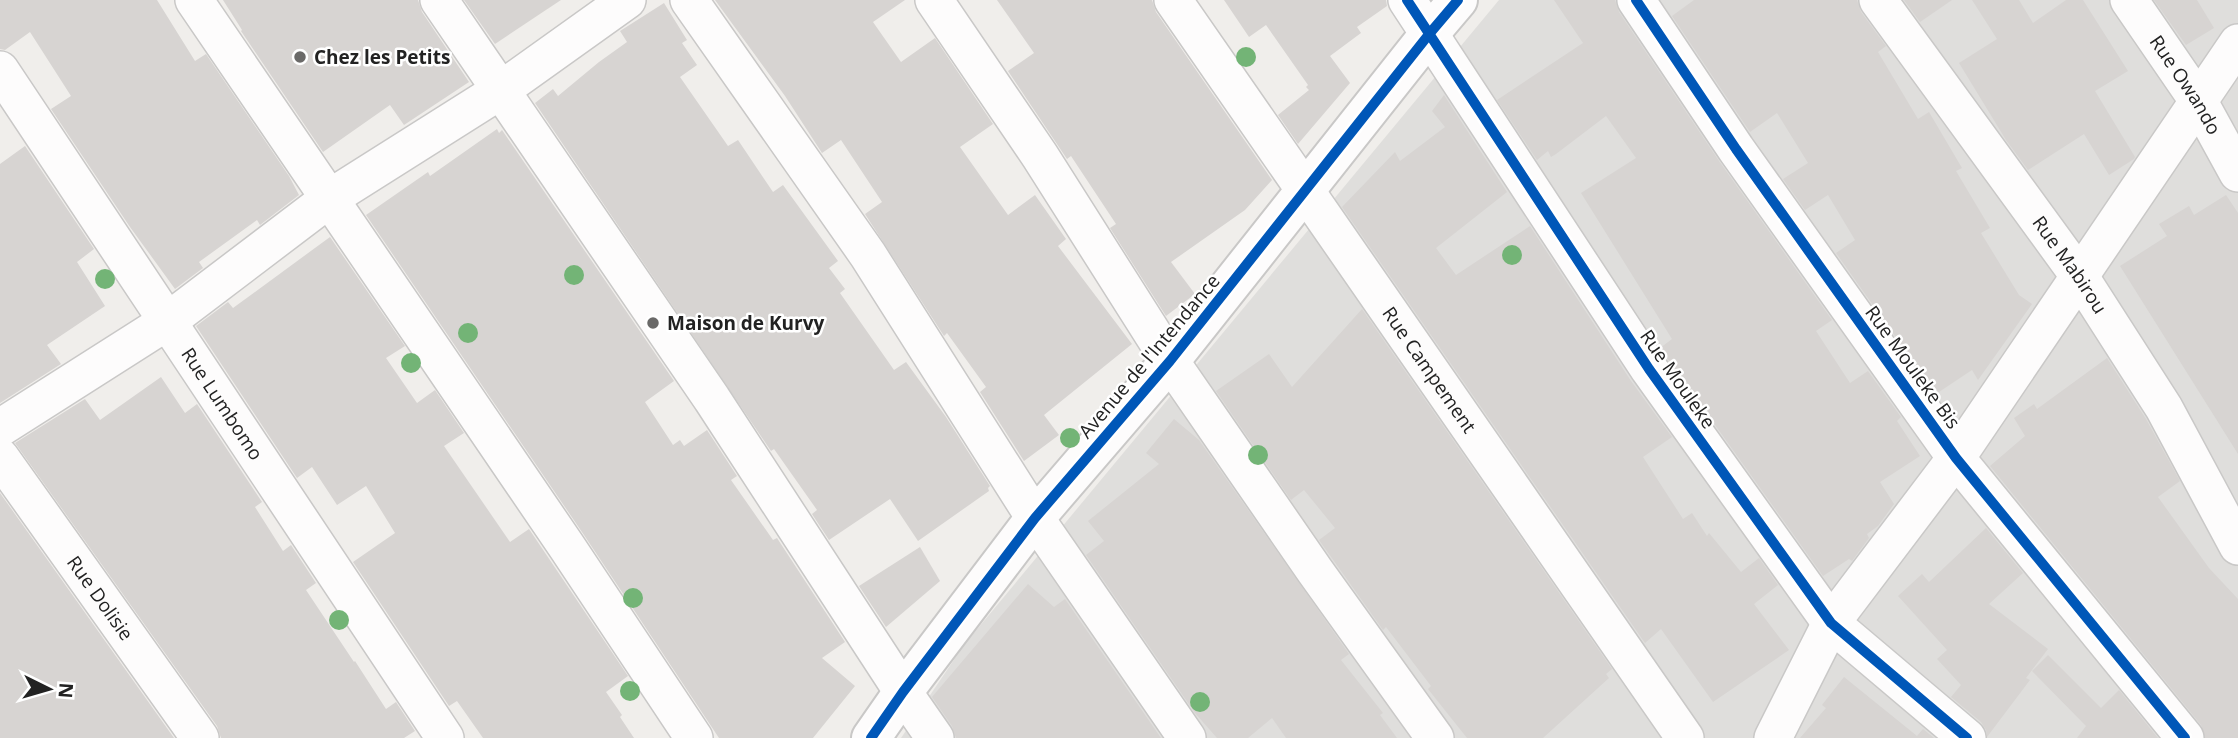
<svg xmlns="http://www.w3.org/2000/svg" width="2238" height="738" font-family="'Open Sans',sans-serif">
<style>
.residential{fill:#dfdedc}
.building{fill:#d7d4d2}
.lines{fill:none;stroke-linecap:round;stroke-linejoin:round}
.minor-casing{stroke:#c9c8c7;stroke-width:40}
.tertiary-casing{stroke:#c9c8c7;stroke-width:42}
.minor{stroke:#fdfcfc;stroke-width:37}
.tertiary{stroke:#fdfcfc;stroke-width:38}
.cycleway-casing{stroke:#fff;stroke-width:15}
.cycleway{stroke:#0057b8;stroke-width:10}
.tree{fill:#73b476}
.poi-dot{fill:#6a6968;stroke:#fff;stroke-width:2.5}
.labels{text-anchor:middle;stroke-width:5;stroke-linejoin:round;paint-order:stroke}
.poi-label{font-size:19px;font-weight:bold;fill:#222;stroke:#fff;text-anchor:start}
.street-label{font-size:19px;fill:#222;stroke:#fff}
</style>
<rect width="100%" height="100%" fill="#f0eeeb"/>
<polygon class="residential" points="1499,0 2238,0 2238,738 901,738 964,645"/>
<g class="building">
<polygon points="0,0 157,0 195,61 206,54 289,176 299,195 260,225 257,220 199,262 203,268 175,289 130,227 51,109 71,96 30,32 5,50 0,49"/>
<polygon points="223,0 418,0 422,12 469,82 404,125 390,105 323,152 241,31 242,30"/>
<polygon points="464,0 561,0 495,44"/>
<polygon points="715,0 905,0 873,22 901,62 935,38 993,124 960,147 1008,215 1035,195 1066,239 1058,246 1132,344 1044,415 1059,435 1024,461 980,392 986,387 947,333 944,336 865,214 882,202 841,140 822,153 785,96"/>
<polygon points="997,0 1152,0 1156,12 1272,180 1245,210 1171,262 1195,294 1166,316 1110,228 1116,224 1071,156 1067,159 1008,71 1034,53"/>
<polygon points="1224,0 1386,0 1387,6 1357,27 1361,33 1330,56 1350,83 1298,144 1278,115 1309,90 1306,87 1308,85 1266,25 1249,37"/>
<polygon points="1554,0 1615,0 1619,12 1719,161 1832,320 1816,331 1850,383 1868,371 1901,417 1897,421 1920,456 1880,482 1894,504 1878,526 1867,534 1869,538 1852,561 1849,559 1823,576 1660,348 1672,339 1581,193 1636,158 1606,116 1556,154 1551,157 1548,151 1537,160 1497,100 1583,43"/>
<polygon points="1694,0 1857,0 1861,12 1886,46 1878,52 1918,119 1929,112 1962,168 1956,171 1990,228 1981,233 2019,295 2032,304 1978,380 1972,370 1936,394 1836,253 1855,240 1828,195 1805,210 1783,179 1808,163 1777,113 1750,132 1672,16"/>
<polygon points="1904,0 1952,0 1920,22"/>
<polygon points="1972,0 2019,0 2033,23 2066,0 2083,0 2128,71 2095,91 2135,157 2134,159 2109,175 2084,134 2028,170 2006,140 1959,63 1997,39"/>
<polygon points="2154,0 2197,0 2214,28 2186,45"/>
<polygon points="664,3 687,40 682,43 697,65 680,77 728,146 738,140 773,192 783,185 838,261 829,268 845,289 840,293 894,370 906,362 946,417 990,486 988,488 989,491 918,541 890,499 829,540 812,514 817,510 774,449 771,451 535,103 553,89 558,96 599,62 627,42 620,31"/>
<polygon points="1444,95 1507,192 1436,248 1456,275 1530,226 1631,381 1672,437 1643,457 1683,519 1692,513 1707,536 1709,533 1741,572 1759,558 1778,585 1754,604 1789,650 1713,702 1661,629 1645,643 1342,207 1395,152 1400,161 1445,127 1432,111"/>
<polygon points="497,129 499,133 502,130 674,381 645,402 673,445 680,440 684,446 707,430 737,476 731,480 773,540 777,538 845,642 822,658 855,686 813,738 719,738 584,535 366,215 428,172 430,176"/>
<polygon points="25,146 94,249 77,262 105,306 47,345 61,364 0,403 0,164"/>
<polygon points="2226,195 2238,213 2238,454 2120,266 2167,236 2159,224 2189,206 2194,215"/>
<polygon points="330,237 405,346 386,358 417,403 435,390 464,433 444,446 510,542 529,529 628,676 606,692 622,715 620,717 634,738 483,738 457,701 449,706 353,562 395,533 366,486 337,505 312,467 297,478 196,326 228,302 233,308"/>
<polygon points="1362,309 1612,669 1606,674 1609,678 1543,738 1467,738 1428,689 1431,686 1386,627 1383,630 1319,540 1335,528 1304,490 1291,500 1216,391 1269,354 1292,387"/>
<polygon points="2107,358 2146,419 2180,481 2158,497 2209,568 2238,599 2238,738 2205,738 2201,725 1990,466 2025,436 2014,418 2034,404 2037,409"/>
<polygon points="161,377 185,413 197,404 262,502 255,507 283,551 291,545 316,583 306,590 354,662 355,661 386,709 396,702 415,731 404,738 221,738 217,726 15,443 85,399 100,420"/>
<polygon points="1174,419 1199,440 1349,654 1341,660 1383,713 1380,715 1397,738 1286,738 1272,718 1248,738 1217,738 1195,713 1086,555 1104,541 1088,521 1159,464 1146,453"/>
<polygon points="0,493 174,738 0,738"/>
<polygon points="1986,528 2023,573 1989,604 2048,649 2026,678 2030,680 1987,737 1986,730 1981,722 1951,697 1961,685 1937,659 1947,650 1898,596 1922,574 1929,582"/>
<polygon points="920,547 940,581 886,627 859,586"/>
<polygon points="1028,584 1054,607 1065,599 1161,738 956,738 952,726 932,697"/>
<polygon points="2048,655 2101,708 2119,690 2158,738 2077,738 2086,726 2032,671"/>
<polygon points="1844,677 1917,736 1923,729 1934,738 1800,738 1826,708 1822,705"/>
</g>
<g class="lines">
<g class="minor-casing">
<g id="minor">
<polyline points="194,0 567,547 694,738"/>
<polyline points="439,0 712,399 903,692 935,738"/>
<polyline points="689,0 868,255 1035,518 1187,738"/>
<polyline points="934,0 1040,156 1170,361 1315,571 1435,738"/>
<path id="s1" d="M1173 0 1685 738"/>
<polyline points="1407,0 1649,369 1831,623 1967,738"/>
<polyline points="1636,0 1736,149 1956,458 2185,738"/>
<path id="s2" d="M1878 0 2080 277 2164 408 2238 546"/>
<path id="s3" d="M2129 0 2199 102 2238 173"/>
<path id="s4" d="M0 70 445 738"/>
<polyline points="0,428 168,321 330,198 501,90 627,0"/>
<path id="s5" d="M0 457 200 738"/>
<polyline points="1773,738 1831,623 1956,458 2238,43"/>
</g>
</g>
<g class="tertiary-casing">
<polyline id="tertiary" points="871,738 903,692 1035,518 1170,361 1430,33 1458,0"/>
</g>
<use href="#minor" class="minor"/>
<use href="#tertiary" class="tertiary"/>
<g class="cycleway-casing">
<g id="cycleway">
<polyline points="1407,0 1649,369 1831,623 1967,738"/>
<polyline points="1636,0 1736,149 1956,458 2185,738"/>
<polyline points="871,738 903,692 1035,518 1170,361 1430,33 1458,0"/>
</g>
</g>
<use href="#cycleway" class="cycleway"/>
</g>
<g class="tree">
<circle cx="1246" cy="57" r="10"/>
<circle cx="1512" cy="255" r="10"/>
<circle cx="574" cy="275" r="10"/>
<circle cx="105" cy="279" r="10"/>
<circle cx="468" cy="333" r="10"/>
<circle cx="411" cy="363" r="10"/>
<circle cx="1070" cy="438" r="10"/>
<circle cx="1258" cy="455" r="10"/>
<circle cx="633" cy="598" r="10"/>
<circle cx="339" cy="620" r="10"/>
<circle cx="630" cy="691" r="10"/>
<circle cx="1200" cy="702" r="10"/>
</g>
<g class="poi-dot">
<circle cx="300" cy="57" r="7"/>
<circle cx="653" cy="323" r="7"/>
</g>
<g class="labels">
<g class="poi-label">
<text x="314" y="64">Chez les Petits</text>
<text x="667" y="330">Maison de Kurvy</text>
</g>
<g class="street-label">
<text dy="7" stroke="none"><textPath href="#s3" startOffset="102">Rue Owando</textPath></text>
<text dy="7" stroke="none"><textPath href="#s2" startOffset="327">Rue Mabirou</textPath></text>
<text transform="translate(1149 356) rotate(-50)" y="7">Avenue de l'Intendance</text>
<text transform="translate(1913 367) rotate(54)" y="7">Rue Mouleke Bis</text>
<text dy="7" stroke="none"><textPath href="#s1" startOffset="450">Rue Campement</textPath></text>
<text transform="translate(1678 379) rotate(55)" y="7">Rue Mouleke</text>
<text dy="7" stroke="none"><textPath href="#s4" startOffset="401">Rue Lumbomo</textPath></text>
<text dy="7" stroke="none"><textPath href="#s5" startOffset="173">Rue Dolisie</textPath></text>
</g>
</g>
<g transform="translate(49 689) rotate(95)" stroke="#ffffff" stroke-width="5" paint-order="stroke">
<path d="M0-5L12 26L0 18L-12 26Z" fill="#222222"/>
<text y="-10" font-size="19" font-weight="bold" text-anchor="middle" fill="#222222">N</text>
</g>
</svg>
